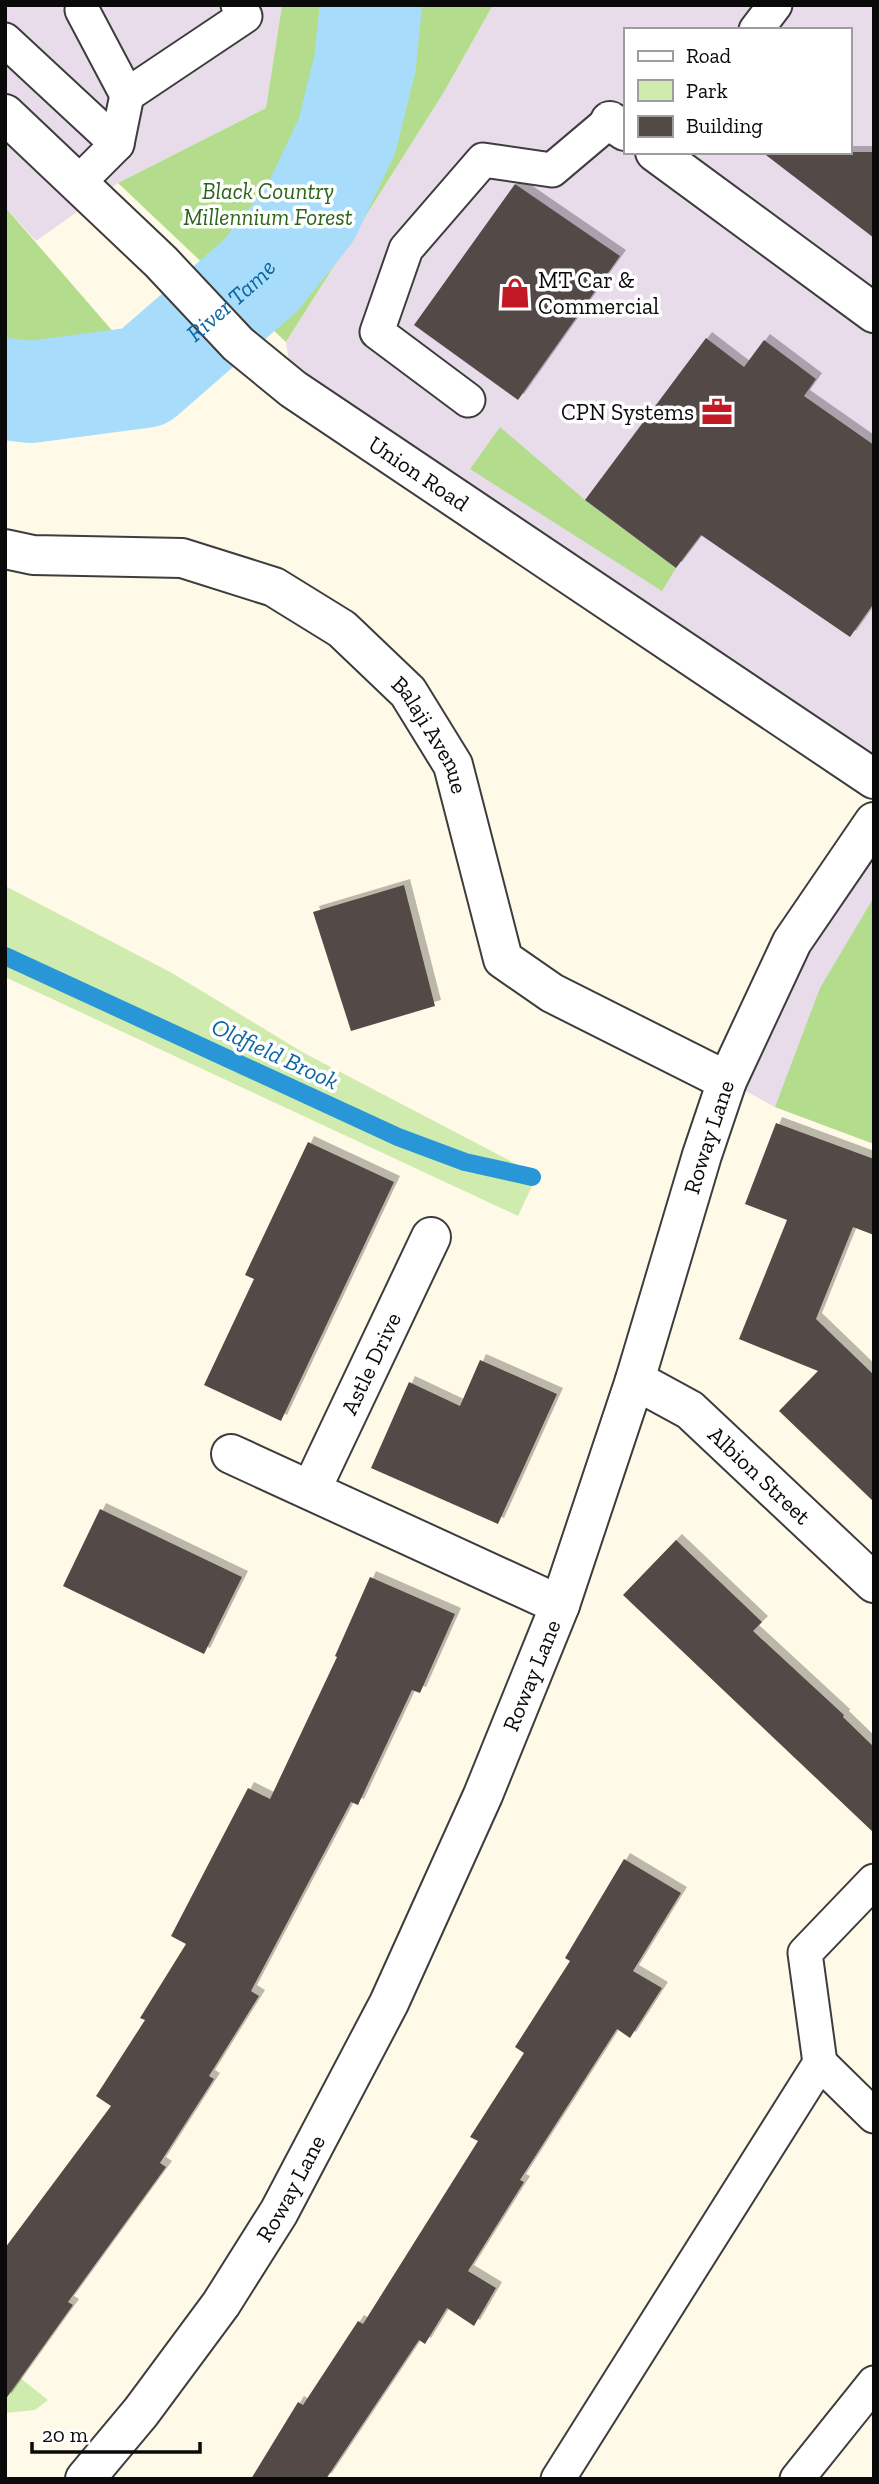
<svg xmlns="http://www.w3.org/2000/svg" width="879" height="2484" font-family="'Zilla Slab',serif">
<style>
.industrial{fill:#e8dcea;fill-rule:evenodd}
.green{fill:#cfebae}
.forest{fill:#b3dd8c}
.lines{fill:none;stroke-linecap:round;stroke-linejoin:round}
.stream{stroke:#2996d7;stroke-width:18}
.river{stroke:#a7ddfb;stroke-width:102}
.building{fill:#534a46;filter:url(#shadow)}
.service-casing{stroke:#3d3d3d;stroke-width:37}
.minor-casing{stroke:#3d3d3d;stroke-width:42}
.tertiary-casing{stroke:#3d3d3d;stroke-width:42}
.service{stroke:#fff;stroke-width:33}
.minor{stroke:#fff;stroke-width:38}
.tertiary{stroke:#fff;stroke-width:38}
.labels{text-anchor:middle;stroke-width:7;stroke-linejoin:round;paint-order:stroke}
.park-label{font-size:23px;font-style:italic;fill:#296517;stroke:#fff}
.poi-label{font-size:23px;fill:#0a0a0a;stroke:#fff;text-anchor:start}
.street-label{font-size:23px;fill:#0a0a0a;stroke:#fff}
.water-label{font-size:24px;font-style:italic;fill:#0c65a3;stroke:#fff}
</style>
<defs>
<filter id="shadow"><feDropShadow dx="6" dy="-6" stdDeviation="0" flood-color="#0004"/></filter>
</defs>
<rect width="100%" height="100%" fill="#fffae7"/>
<g class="industrial">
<polygon points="5,5 282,5 266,108 118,183 36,241 5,207"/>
<path d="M493 5H874V779L293 389 286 342 444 92ZM625 30H849V152H625Z"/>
<polygon points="874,822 874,1144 775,1107 727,1081"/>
</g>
<g class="green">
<polygon points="5,886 172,973 304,1053 537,1175 518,1216 5,977"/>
<polygon points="5,2366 48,2400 35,2410 5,2413"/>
</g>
<g class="forest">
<polygon points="282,5 493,5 444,92 286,342 118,183 266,108"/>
<polygon points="5,207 155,380 31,392 5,389"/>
<polygon points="500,427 585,500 676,568 662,591 470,469"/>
<polygon points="874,897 874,1144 775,1107 820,988"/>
</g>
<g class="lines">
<polyline class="stream" points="5,956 398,1137 465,1162 532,1177"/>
<path class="river" id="s1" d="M5 389 31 392 144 377 260 276 310 214 347 136 365 63 371 5"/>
</g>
<g class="building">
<polygon points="762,152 874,152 874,238"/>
<polygon points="515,184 620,256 518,400 414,325"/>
<polygon points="706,338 744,367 764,340 816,379 804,396 874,445 874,603 850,637 701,535 676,568 585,500"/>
<polygon points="404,885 435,1006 351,1031 313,912"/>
<polygon points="776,1123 874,1159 874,1235 853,1227 816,1319 874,1375 874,1502 779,1411 818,1371 739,1339 787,1220 745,1204"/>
<polygon points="308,1142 394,1182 281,1421 204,1385 254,1279 245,1275"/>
<polygon points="480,1360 557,1394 498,1524 371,1468 409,1382 460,1406"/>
<polygon points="100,1509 242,1577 204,1654 63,1586"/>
<polygon points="676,1540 762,1622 753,1631 844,1715 843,1717 874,1747 874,1833 623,1595"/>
<polygon points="370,1577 455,1614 420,1693 412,1690 358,1805 351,1802 251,1991 259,1996 209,2076 214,2079 160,2163 166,2167 68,2302 73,2305 5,2400 5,2248 111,2106 96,2096 145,2020 140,2018 186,1944 171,1936 248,1788 270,1799 337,1657 335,1656"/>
<polygon points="624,1859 681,1893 633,1971 662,1988 630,2038 617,2029 520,2180 524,2182 468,2271 496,2288 474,2326 447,2308 425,2344 419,2340 326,2479 251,2479 298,2402 303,2405 358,2321 363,2324 478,2141 470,2137 524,2053 515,2047 570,1961 565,1958"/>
</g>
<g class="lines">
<g class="service-casing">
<g id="service">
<polyline points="82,10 127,95"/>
<polyline points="756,30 775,5"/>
<polyline points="5,40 117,144 127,95 245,16 238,5"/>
<polyline points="77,184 117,144"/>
<polyline points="468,400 377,332 406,249 483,160 552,170 610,121"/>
<polyline points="820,2063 805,1953 874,1881"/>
<polyline points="558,2479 820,2063 874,2116"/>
<polyline points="797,2479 874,2383"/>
</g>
</g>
<g class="minor-casing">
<g id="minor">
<path id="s2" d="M5 114 161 262 238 344 293 389 874 779"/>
<polyline points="610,121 625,131"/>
<polyline points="655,152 874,313"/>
<path id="s3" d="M5 549 33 555 182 558 274 587 342 629 408 692 453 765 503 959 552 993 727 1081"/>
<path id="s4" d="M635 1380 690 1410 874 1583"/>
<polyline points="231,1454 560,1605"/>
<path id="s5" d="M311 1490 431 1237"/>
</g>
</g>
<g class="tertiary-casing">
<g id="tertiary">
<path id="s6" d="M85 2479 141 2412 221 2304 279 2212 389 2003 483 1795 560 1605 635 1380 702 1155 727 1081 792 942 874 822"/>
</g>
</g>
<use href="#service" class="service"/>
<use href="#minor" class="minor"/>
<use href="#tertiary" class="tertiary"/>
</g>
<defs>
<g id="shop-bare" transform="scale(2.415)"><path d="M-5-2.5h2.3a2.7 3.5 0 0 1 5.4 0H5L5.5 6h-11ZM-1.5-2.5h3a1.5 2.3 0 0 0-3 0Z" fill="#c31925" stroke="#fff" stroke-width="2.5" paint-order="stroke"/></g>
<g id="office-bare" transform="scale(2.415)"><path d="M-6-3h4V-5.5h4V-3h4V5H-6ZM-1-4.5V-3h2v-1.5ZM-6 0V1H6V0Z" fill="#c31925" stroke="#fff" stroke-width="2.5" paint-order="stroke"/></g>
</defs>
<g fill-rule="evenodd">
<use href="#shop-bare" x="515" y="293"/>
<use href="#office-bare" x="717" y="412"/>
</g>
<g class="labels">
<g class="park-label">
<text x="268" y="199">Black Country<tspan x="268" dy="26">Millennium Forest</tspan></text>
</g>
<g class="poi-label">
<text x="538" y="288">MT Car &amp;<tspan x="538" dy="26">Commercial</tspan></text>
<text x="694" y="420" text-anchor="end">CPN Systems</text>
</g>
<g class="street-label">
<text dy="8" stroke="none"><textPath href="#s2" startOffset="550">Union Road</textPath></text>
<text dy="8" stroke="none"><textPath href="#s3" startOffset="494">Balaji Avenue</textPath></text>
<text dy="8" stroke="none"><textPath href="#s6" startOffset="1491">Roway Lane</textPath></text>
<text dy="8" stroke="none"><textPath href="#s5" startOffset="140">Astle Drive</textPath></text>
<text dy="8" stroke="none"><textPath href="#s4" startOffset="158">Albion Street</textPath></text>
<text dy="8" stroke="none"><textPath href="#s6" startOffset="924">Roway Lane</textPath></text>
<text dy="8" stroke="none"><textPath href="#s6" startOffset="357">Roway Lane</textPath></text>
</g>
<g class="water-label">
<text dy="8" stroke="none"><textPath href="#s1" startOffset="256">River Tame</textPath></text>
<text transform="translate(275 1054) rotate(25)" y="8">Oldfield Brook</text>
</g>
</g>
<rect width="879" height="2484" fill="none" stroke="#0a0a0a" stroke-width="14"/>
<rect x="624" y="28" width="228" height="126" fill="#ffffff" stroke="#9d9d9d" stroke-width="2"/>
<rect x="638" y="51" width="35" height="10" fill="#ffffff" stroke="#9d9d9d" stroke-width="2"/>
<text x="686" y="63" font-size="21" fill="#0a0a0a">Road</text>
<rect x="638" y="80" width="35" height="21" fill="#cfebae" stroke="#9d9d9d" stroke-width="2"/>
<text x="686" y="98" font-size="21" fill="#0a0a0a">Park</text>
<rect x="638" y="116" width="35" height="21" fill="#534a46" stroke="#9d9d9d" stroke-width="2"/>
<text x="686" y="133" font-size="21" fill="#0a0a0a">Building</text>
<path d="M32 2442v10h168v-10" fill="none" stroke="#0a0a0a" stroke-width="3.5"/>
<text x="42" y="2442" font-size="21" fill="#0a0a0a" stroke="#ffffff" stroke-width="5" paint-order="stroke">20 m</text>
</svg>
